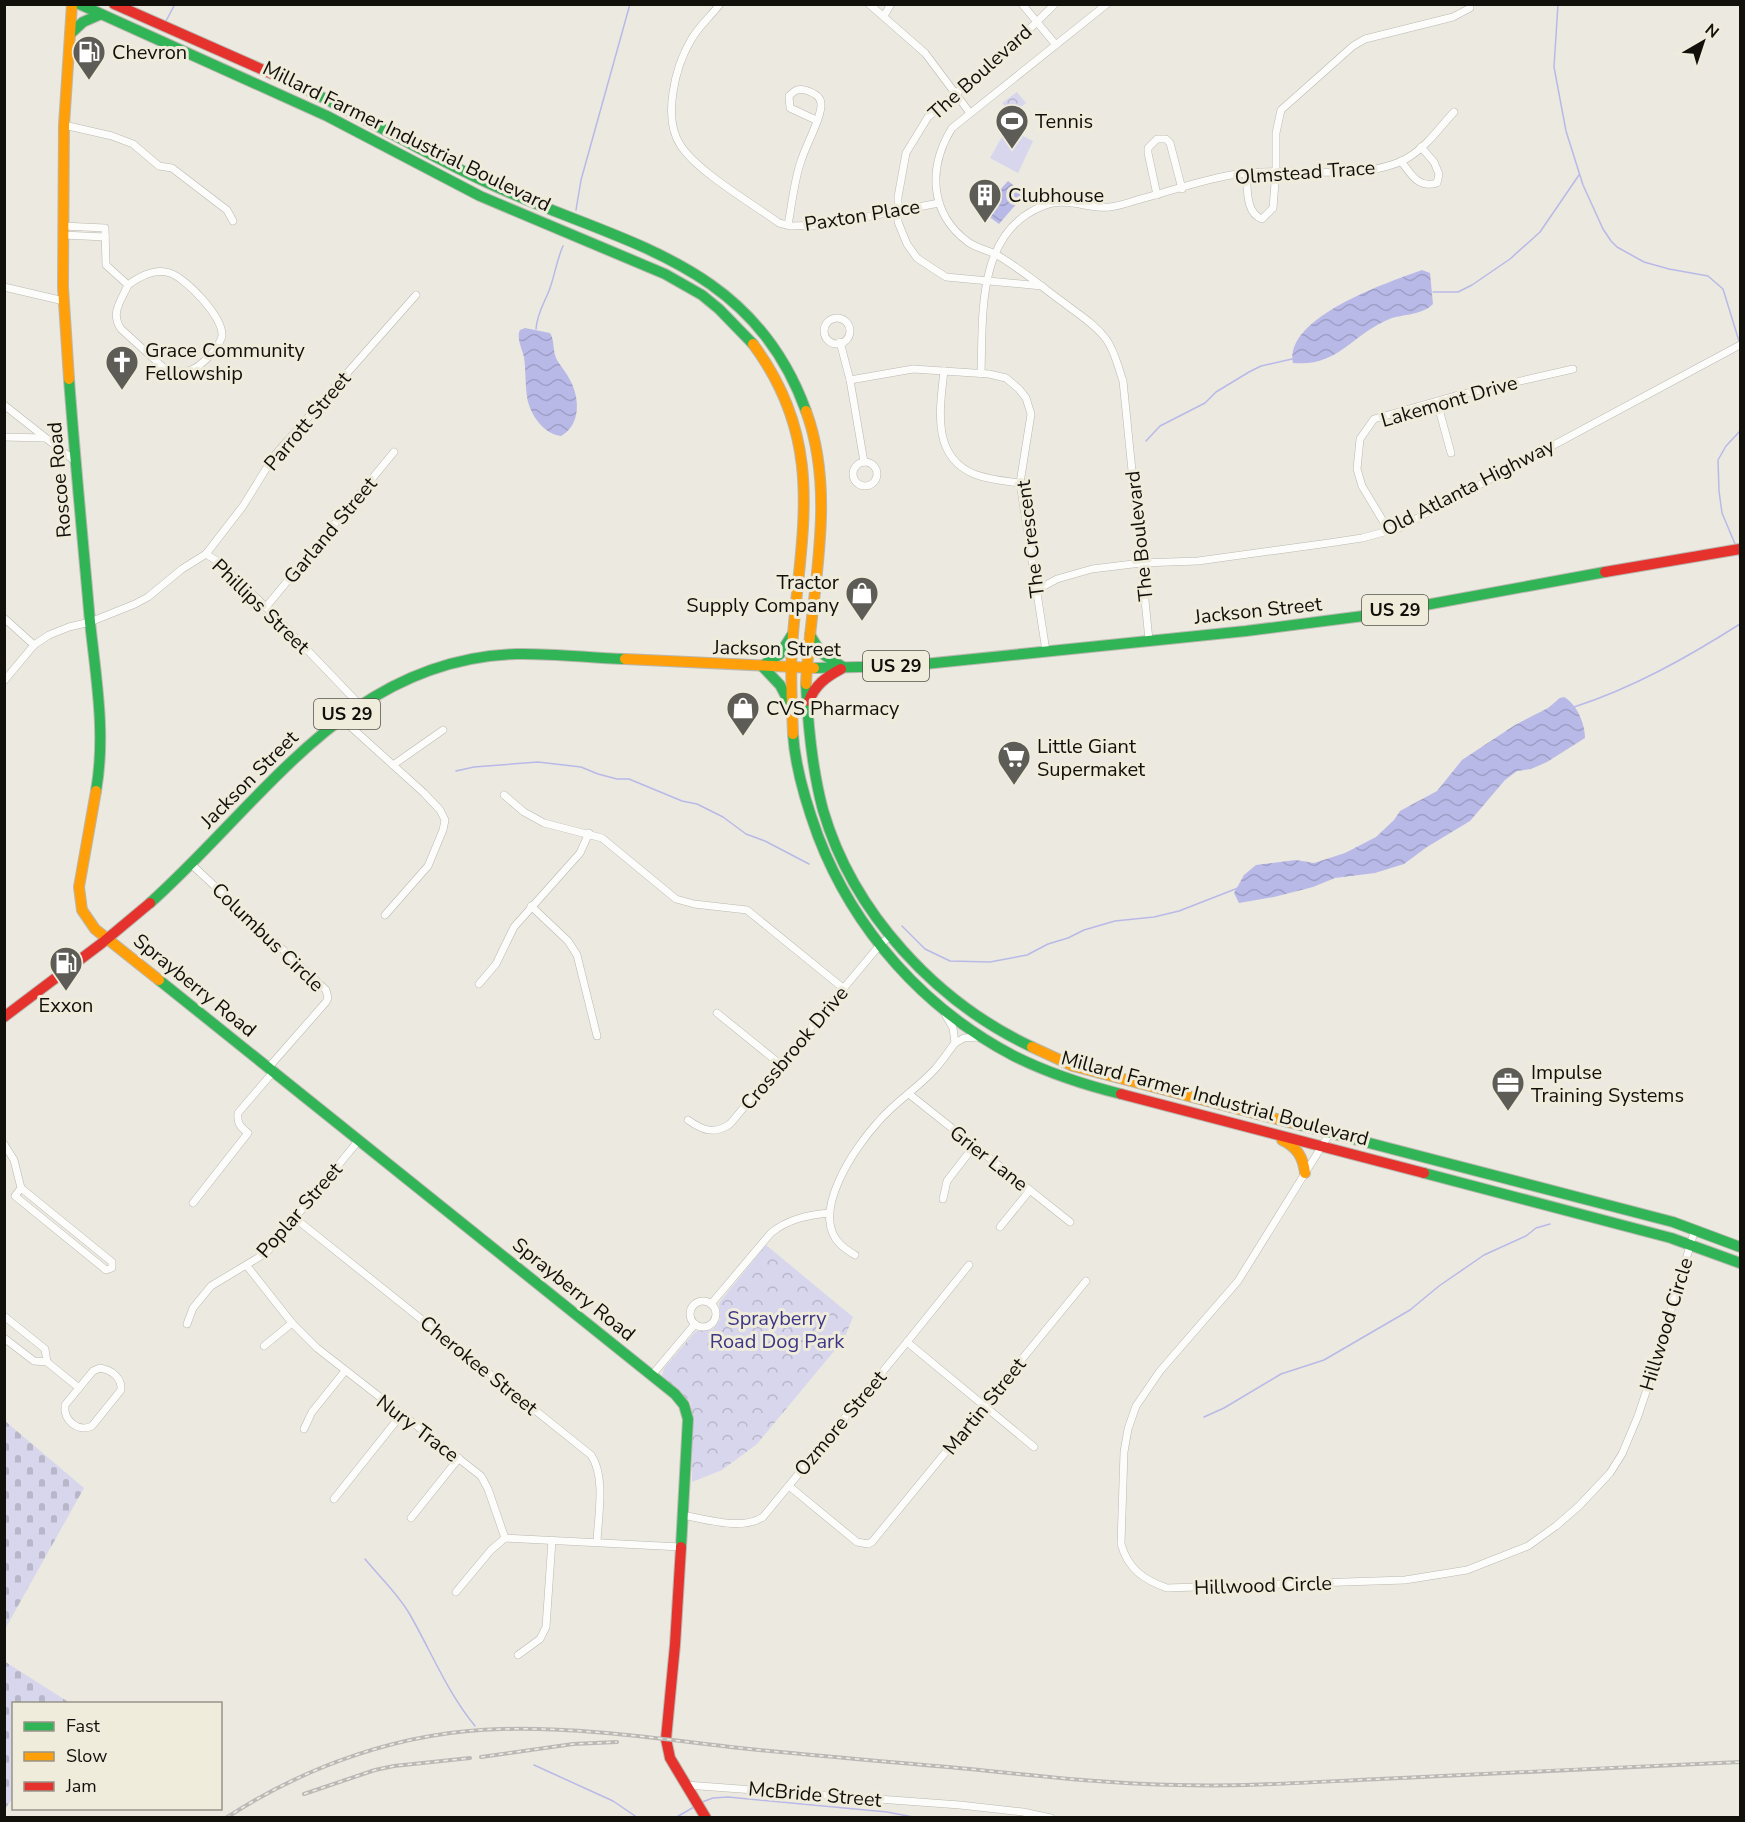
<svg xmlns="http://www.w3.org/2000/svg" width="1745" height="1822" font-family="'Nunito Sans',sans-serif">
<style>
.cemetery{fill:url(#cemetery-stones)}
.park{fill:url(#park-crowns)}
.pitch{fill:#d7d6ed}
.water{fill:url(#water-waves)}
.lines{fill:none;stroke-linecap:round;stroke-linejoin:round}
.stream{stroke:#b9b9e8;stroke-width:1.5}
.street-casing{stroke:#bab8b1;stroke-width:8}
.fast-casing{stroke:#bab8b1;stroke-width:12}
.slow-casing{stroke:#bab8b1;stroke-width:12}
.jam-casing{stroke:#bab8b1;stroke-width:12}
.street{stroke:#fcfcfa;stroke-width:7}
.fast{stroke:#30b455;stroke-width:10}
.slow{stroke:#ff9f0a;stroke-width:10}
.jam{stroke:#e5322d;stroke-width:10}
.rail-casing{stroke:#bab9b7;stroke-width:4}
.rail{stroke:#f0ecdc;stroke-width:1.5;stroke-dasharray:4.5;stroke-linecap:butt}
.labels{text-anchor:middle;stroke-width:6;stroke-linejoin:round;paint-order:stroke}
.shield{fill:#f0ecdc;stroke:#54524a;stroke-width:1.5}
.shield-label{font-size:18px;font-weight:bold;fill:#11100b}
.poi-label{font-size:20px;fill:#11100b;stroke:#f0ecdc;text-anchor:start}
.street-label{font-size:20px;fill:#11100b;stroke:#f0ecdc}
.park-label{font-size:20px;fill:#3e3687;stroke:#f0ecdc}
</style>
<defs>
<pattern id="cemetery-stones" width="16" height="16" patternUnits="userSpaceOnUse" patternTransform="scale(1.5)"><rect width="16" height="16" fill="#d7d6ed"/><path d="M2 7V4a2 2 0 0 1 4 0v3zM10 15v-3a2 2 0 0 1 4 0v3z" fill="#b8b7ca"/></pattern>
<pattern id="park-crowns" width="20" height="18" patternUnits="userSpaceOnUse" patternTransform="scale(1.5)"><rect width="20" height="18" fill="#d7d6ed"/><path d="M2 6a3 3 0 1 1 6 0M12 15a3 3 0 1 1 6 0" fill="none" stroke="#b8b7ca"/></pattern>
<pattern id="water-waves" width="16" height="10" patternUnits="userSpaceOnUse" patternTransform="scale(1.5)"><rect width="16" height="10" fill="#b9b9e8"/><path d="M0 5q4-4 8 0t8 0" fill="none" stroke="#9e9ec6"/></pattern>
</defs>
<rect width="100%" height="100%" fill="#ece9e0"/>
<g class="cemetery">
<polygon points="5,1421 84,1488 5,1629"/>
<polygon points="4,1661 70,1703 14,1704 13,1798 5,1809"/>
</g>
<g class="park">
<polygon points="1017,92 1026,103 1012,114 1002,103"/>
<polygon points="766,1245 853,1317 844,1339 757,1444 722,1470 692,1482 691,1403 662,1376 664,1368 696,1331 713,1329 720,1320 719,1303"/>
</g>
<polygon class="pitch" points="1007,128 1033,141 1018,173 990,158"/>
<g class="water">
<polygon points="1008,181 1025,194 999,224 981,211"/>
<path d="M1422 270 1430 273 1433 304C1420 317 1400 313 1385 321 1350 337 1337 367 1293 363 1284 317 1389 282 1422 270Z"/>
<path d="M525 328 550 333C555 340 552 351 557 360 561 367 567 373 570 380 580 398 581 425 561 436 546 434 534 420 529 405 525 394 526 370 524 357 522 349 516 337 520 330Z"/>
<path d="M1564 697C1577 704 1585 724 1585 738L1547 762 1531 769 1517 771 1505 780 1470 821 1427 847 1404 864 1375 873 1335 878 1313 887 1274 897 1239 903 1234 893 1244 875 1256 865 1296 860 1314 863 1345 853 1376 837 1394 820 1400 811 1437 791 1462 760 1515 725 1548 708 1560 698Z"/>
</g>
<g class="lines">
<g class="stream">
<polyline points="1558,4 1554,67 1566,131 1583,185 1603,229 1611,241 1617,247 1644,262 1669,269 1708,276 1723,289 1739,341"/>
<polyline points="166,21 175,4"/>
<polyline points="576,210 581,180 630,4"/>
<polyline points="1433,292 1458,292 1472,285 1510,259 1540,232 1579,175"/>
<path d="M536 329C537 313 545 302 550 288 555 274 557 259 563 246"/>
<polyline points="1146,441 1160,426 1205,403 1216,392 1249,372 1261,366 1292,359"/>
<polyline points="1735,544 1722,513 1719,491 1718,460 1726,446 1740,431"/>
<polyline points="1739,555 1740,560"/>
<path d="M1574 707C1633 688 1688 657 1740 624"/>
<polyline points="456,771 474,767 538,762 581,767 598,774 617,779 629,779 682,801 697,804 723,817 746,834 765,841 809,864"/>
<polyline points="902,926 925,949 950,961 990,962 1027,955 1048,944 1068,938 1084,930 1115,921 1154,917 1179,911 1238,888"/>
<polyline points="1204,1417 1224,1408 1281,1374 1324,1360 1410,1310 1439,1286 1484,1255 1526,1236 1536,1228 1550,1224"/>
<path d="M365 1559C379 1576 398 1594 409 1613 431 1651 447 1692 475 1726"/>
<polyline points="534,1765 613,1801 638,1818"/>
<polyline points="702,1802 713,1798 728,1797 887,1812 918,1818"/>
<polyline points="675,1818 694,1807"/>
</g>
<g class="street-casing">
<g id="street">
<path d="M720 4C711 16 698 27 691 40 675 67 662 119 681 146 698 172 753 204 779 223L791 226 824 225 939 203"/>
<polyline points="869,4 925,53 970,113"/>
<polyline points="1022,4 1056,45"/>
<path d="M1107 4 952 128C928 167 929 213 968 242 976 248 988 250 997 255 1021 269 1042 287 1064 303 1078 314 1095 324 1106 339 1115 351 1118 367 1123 381L1149 640"/>
<polyline points="884,16 891,4"/>
<polyline points="64,125 112,136 133,144 159,166 172,168 219,204 227,210 233,221"/>
<path d="M1401 161C1411 174 1418 189 1437 183L1439 174 1434 162 1421 147"/>
<path d="M1246 173C1248 188 1245 213 1262 219L1273 208 1276 170V133L1281 110 1353 46 1365 39 1453 17 1470 8"/>
<polyline points="1157,195 1148,153 1148,148 1157,139 1166,139 1170,143 1182,189"/>
<path d="M788 225C792 204 794 181 801 161 805 147 822 117 821 104 821 96 812 92 805 90 798 88 794 91 789 96L790 108 816 120"/>
<path d="M63 226 105 228 106 265 128 285C140 276 155 268 170 273 187 279 223 317 222 336 221 341 216 348 213 352 199 368 188 377 165 369L121 329C110 313 121 301 128 285"/>
<polyline points="63,235 105,237"/>
<polyline points="1042,286 946,277 932,268 917,258 907,244 898,222 898,197 906,153 928,117 1012,46 1055,4"/>
<polyline points="4,287 64,301"/>
<circle cx="837" cy="331" r="13"/>
<polyline points="840,342 850,380 864,462"/>
<path d="M944 371C940 408 931 456 974 474 989 480 1005 481 1020 483"/>
<path d="M981 374C983 316 976 232 1043 206 1068 196 1089 210 1110 207 1119 206 1128 203 1137 200 1169 192 1206 178 1238 174 1287 166 1368 183 1409 157 1427 146 1440 127 1454 112"/>
<polyline points="850,380 913,369 989,374 1006,378 1019,389 1026,398 1031,414 1020,483 1046,651"/>
<polyline points="1437,402 1451,453"/>
<polyline points="4,405 75,461"/>
<polyline points="4,437 44,438"/>
<circle cx="865" cy="474" r="12"/>
<polyline points="1389,531 1362,486 1357,469 1360,439 1374,419 1455,396 1573,369"/>
<polyline points="206,554 217,561 266,607 360,705"/>
<polyline points="1035,591 1057,579 1092,569 1141,563 1198,561 1329,543 1362,538 1399,528 1740,345"/>
<polyline points="266,607 394,452"/>
<polyline points="4,618 34,645"/>
<polyline points="4,681 34,645 49,635 69,627 90,622 135,604 148,597 182,569 206,554 243,506 274,456 416,295"/>
<polyline points="341,718 424,793 440,810 445,820 443,830 428,866 385,915"/>
<polyline points="393,765 443,730"/>
<polyline points="504,795 524,812 544,823 602,838 676,899 694,904 747,910 843,988"/>
<polyline points="191,864 326,990 328,998 326,1002 269,1067"/>
<polyline points="531,906 568,941 577,955 597,1036"/>
<polyline points="479,984 496,964 514,927 580,853 589,833"/>
<polyline points="717,1013 780,1064"/>
<polyline points="946,1016 953,1028 955,1043 964,1038 980,1037"/>
<polyline points="909,1094 1070,1222"/>
<path d="M688 1120C702 1130 714 1135 730 1124L879 946 889 937"/>
<path d="M1330 1133 1238 1281 1160 1371 1136 1406 1128 1429 1124 1452 1121 1544C1128 1569 1144 1580 1167 1588L1405 1580 1467 1570 1528 1546 1556 1526 1579 1506 1610 1473 1622 1454 1638 1416 1653 1371 1695 1229"/>
<polyline points="4,1144 14,1160 21,1188"/>
<polygon points="21,1188 112,1262 112,1268 106,1270 15,1196"/>
<polyline points="943,1199 947,1181 974,1146"/>
<path d="M193 1203 248 1133C240 1127 237 1123 238 1113L274 1071"/>
<path d="M296 1219 591 1455C606 1477 598 1516 597 1542"/>
<polyline points="1000,1227 1030,1190"/>
<path d="M855 1255C850 1252 844 1248 840 1244 809 1213 856 1146 878 1122 895 1102 918 1088 935 1069 942 1061 948 1052 955 1043"/>
<polyline points="247,1266 292,1323 317,1348 481,1476 488,1489 505,1538"/>
<circle cx="703" cy="1314" r="13"/>
<path d="M711 1304 771 1233C788 1219 808 1215 829 1213"/>
<polyline points="4,1316 45,1349 47,1362"/>
<polyline points="187,1324 193,1308 211,1286 266,1253 359,1140"/>
<polyline points="4,1338 34,1361 47,1362 79,1388"/>
<polyline points="907,1342 1034,1447"/>
<polyline points="264,1346 292,1323"/>
<path d="M100 1368C112 1370 122 1378 121 1390L92 1426C78 1433 63 1420 65 1405L93 1371Z"/>
<polyline points="652,1375 695,1324"/>
<polyline points="304,1429 312,1412 345,1371"/>
<polyline points="789,1486 857,1542 868,1544 872,1542 1086,1281"/>
<polyline points="334,1499 401,1415"/>
<path d="M682 1515C706 1519 742 1531 763 1517L907 1342 969 1265"/>
<polyline points="411,1518 459,1458"/>
<polyline points="505,1538 681,1547"/>
<polyline points="456,1592 491,1550 505,1538"/>
<polyline points="518,1655 540,1639 546,1627 552,1540"/>
<polyline points="686,1785 960,1805 1023,1812 1051,1818"/>
</g>
</g>
<g class="fast-casing">
<g id="fast">
<polyline points="79,4 327,116 480,196 665,274 702,295 719,309 753,344"/>
<polyline points="70,34 83,22 99,15"/>
<path d="M295 84C361 115 423 153 490 184 619 244 751 259 806 411"/>
<path d="M69 379C75 460 83 541 90 622 96 678 106 734 96 791"/>
<polyline points="810,635 821,653 843,667"/>
<polyline points="814,668 905,666 1246,631 1371,615 1605,572"/>
<path d="M806 684C808 727 812 769 823 810 853 913 936 1002 1032 1047"/>
<polyline points="790,704 780,685 762,666 780,654 792,635"/>
<path d="M793 734C795 766 807 806 818 836 854 930 924 1009 1014 1056 1048 1073 1085 1085 1121 1094"/>
<path d="M150 903C263 802 348 659 516 654 552 653 589 658 625 659"/>
<polyline points="159,980 675,1394 684,1405 688,1419 681,1547"/>
<polyline points="1300,1125 1673,1222 1740,1247"/>
<polyline points="1424,1173 1671,1238 1740,1263"/>
</g>
</g>
<g class="slow-casing">
<g id="slow">
<path d="M753 344C828 445 800 533 792 647 790 676 792 705 793 734"/>
<polyline points="69,379 63,287 64,125 72,4"/>
<polyline points="625,659 814,668"/>
<path d="M806 684C810 595 838 498 806 411"/>
<polyline points="96,791 79,887 82,910 95,929 159,980"/>
<polyline points="1032,1047 1073,1066 1300,1125"/>
<path d="M1282 1140C1297 1147 1303 1157 1305 1173"/>
</g>
</g>
<g class="jam-casing">
<g id="jam">
<polyline points="114,4 295,84"/>
<polyline points="1605,572 1740,549"/>
<path d="M809 701C815 685 826 677 841 669"/>
<polyline points="4,1017 102,943 150,903"/>
<polyline points="1121,1094 1424,1173"/>
<polyline points="681,1547 675,1645 666,1739 670,1758 706,1818"/>
</g>
</g>
<use href="#street" class="street"/>
<use href="#fast" class="fast"/>
<use href="#slow" class="slow"/>
<use href="#jam" class="jam"/>
<g class="rail-casing">
<g id="rail">
<polyline points="481,1757 573,1744 617,1742"/>
<polyline points="304,1794 375,1770 394,1766 470,1758"/>
<path d="M226 1818C307 1765 404 1731 502 1729 581 1727 661 1739 740 1748 817 1756 893 1762 970 1769 1039 1776 1109 1784 1178 1785 1252 1787 1327 1781 1401 1778 1514 1772 1627 1767 1740 1762"/>
</g>
</g>
<use href="#rail" class="rail"/>
</g>
<defs>
<g id="fuel-pin" transform="scale(1.725)"><path d="M0 17L-7.5 6A9.5 9.5 0 1 1 7.5 6Z" fill="#5e5c56" stroke="#f0ecdc"/><path d="M-5.5-6h7V0h2V4h1.3V-2.5L3-4.5l.8-.8L6-3V5H2.5V1h-1V6h-7ZM-4.2-4.7v3.2H.2V-4.7Z" fill="#fff"/></g>
<g id="stadium-pin" transform="scale(1.725)"><path d="M0 17L-7.5 6A9.5 9.5 0 1 1 7.5 6Z" fill="#5e5c56" stroke="#f0ecdc"/><path d="M0-5a6.5 5 0 1 0 0 10a6.5 5 0 1 0 0-10ZM-3.5-1.8h7v3.6h-7Z" fill="#fff"/></g>
<g id="building-pin" transform="scale(1.725)"><path d="M0 17L-7.5 6A9.5 9.5 0 1 1 7.5 6Z" fill="#5e5c56" stroke="#f0ecdc"/><path d="M-4-6H4V6H1V3H-1V6H-4ZM-2.5-4.3h1.7v1.8h-1.7ZM.8-4.3h1.7v1.8H.8ZM-2.5-1h1.7V.8h-1.7ZM.8-1h1.7V.8H.8Z" fill="#fff"/></g>
<g id="church-pin" transform="scale(1.725)"><path d="M0 17L-7.5 6A9.5 9.5 0 1 1 7.5 6Z" fill="#5e5c56" stroke="#f0ecdc"/><path d="M-1.2-6h2.4v3.5h3.3v2.4h-3.3V6h-2.4V-.1h-3.3v-2.4h3.3Z" fill="#fff"/></g>
<g id="shop-pin" transform="scale(1.725)"><path d="M0 17L-7.5 6A9.5 9.5 0 1 1 7.5 6Z" fill="#5e5c56" stroke="#f0ecdc"/><path d="M-5-2.5h2.3a2.7 3.5 0 0 1 5.4 0H5L5.5 6h-11ZM-1.5-2.5h3a1.5 2.3 0 0 0-3 0Z" fill="#fff"/></g>
<g id="supermarket-pin" transform="scale(1.725)"><path d="M0 17L-7.5 6A9.5 9.5 0 1 1 7.5 6Z" fill="#5e5c56" stroke="#f0ecdc"/><path d="M-6-5.5h2.5l.6 2H6L4.5 2H-2.5L-4.4-4H-6ZM-1.5 3.2a1.3 1.3 0 1 0 .1 0ZM3 3.2a1.3 1.3 0 1 0 .1 0Z" fill="#fff"/></g>
<g id="office-pin" transform="scale(1.725)"><path d="M0 17L-7.5 6A9.5 9.5 0 1 1 7.5 6Z" fill="#5e5c56" stroke="#f0ecdc"/><path d="M-6-3h4V-5.5h4V-3h4V5H-6ZM-1-4.5V-3h2v-1.5ZM-6 0V1H6V0Z" fill="#fff"/></g>
</defs>
<g fill-rule="evenodd">
<use href="#fuel-pin" x="89" y="52"/>
<use href="#stadium-pin" x="1012" y="121"/>
<use href="#building-pin" x="985" y="195"/>
<use href="#church-pin" x="122" y="362"/>
<use href="#shop-pin" x="862" y="593"/>
<use href="#shop-pin" x="743" y="708"/>
<use href="#supermarket-pin" x="1014" y="757"/>
<use href="#fuel-pin" x="66" y="963"/>
<use href="#office-pin" x="1508" y="1083"/>
</g>
<g class="labels">
<g class="shield">
<rect x="1362" y="595" width="66" height="30" rx="4.5"/>
<rect x="863" y="651" width="66" height="30" rx="4.5"/>
<rect x="314" y="699" width="66" height="30" rx="4.5"/>
</g>
<g class="shield-label">
<text x="1395" y="616">US 29</text>
<text x="896" y="672">US 29</text>
<text x="347" y="720">US 29</text>
</g>
<g class="poi-label">
<text x="112" y="59">Chevron</text>
<text x="1035" y="128">Tennis</text>
<text x="1008" y="202">Clubhouse</text>
<text x="145" y="357">Grace Community<tspan x="145" dy="23">Fellowship</tspan></text>
<text x="839" y="589" text-anchor="end">Tractor<tspan x="839" dy="23">Supply Company</tspan></text>
<text x="766" y="715">CVS Pharmacy</text>
<text x="1037" y="753">Little Giant<tspan x="1037" dy="23">Supermaket</tspan></text>
<text x="66" y="1012" text-anchor="middle">Exxon</text>
<text x="1531" y="1079">Impulse<tspan x="1531" dy="23">Training Systems</tspan></text>
</g>
<g class="street-label">
<text transform="translate(980 72) rotate(-42)" y="7">The Boulevard</text>
<text transform="translate(407 136) rotate(26)" y="7">Millard Farmer Industrial Boulevard</text>
<text transform="translate(1305 172) rotate(-4)" y="7">Olmstead Trace</text>
<text transform="translate(862 215) rotate(-9)" y="7">Paxton Place</text>
<text transform="translate(1449 401) rotate(-16)" y="7">Lakemont Drive</text>
<text transform="translate(307 421) rotate(-50)" y="7">Parrott Street</text>
<text transform="translate(59 480) rotate(-95)" y="7">Roscoe Road</text>
<text transform="translate(1468 487) rotate(-27)" y="7">Old Atlanta Highway</text>
<text transform="translate(330 530) rotate(-50)" y="7">Garland Street</text>
<text transform="translate(1139 536) rotate(-96)" y="7">The Boulevard</text>
<text transform="translate(1030 539) rotate(-97)" y="7">The Crescent</text>
<text transform="translate(261 606) rotate(44)" y="7">Phillips Street</text>
<text transform="translate(1258 610) rotate(-6)" y="7">Jackson Street</text>
<text transform="translate(777 648) rotate(1)" y="7">Jackson Street</text>
<text transform="translate(249 779) rotate(-45)" y="7">Jackson Street</text>
<text transform="translate(268 937) rotate(44)" y="7">Columbus Circle</text>
<text transform="translate(195 985) rotate(39)" y="7">Sprayberry Road</text>
<text transform="translate(794 1048) rotate(-50)" y="7">Crossbrook Drive</text>
<text transform="translate(1215 1098) rotate(15)" y="7">Millard Farmer Industrial Boulevard</text>
<text transform="translate(989 1158) rotate(38)" y="7">Grier Lane</text>
<text transform="translate(299 1210) rotate(-49)" y="7">Poplar Street</text>
<text transform="translate(574 1289) rotate(39)" y="7">Sprayberry Road</text>
<text transform="translate(1666 1324) rotate(-73)" y="7">Hillwood Circle</text>
<text transform="translate(479 1365) rotate(39)" y="7">Cherokee Street</text>
<text transform="translate(984 1406) rotate(-51)" y="7">Martin Street</text>
<text transform="translate(840 1423) rotate(-50)" y="7">Ozmore Street</text>
<text transform="translate(418 1428) rotate(37)" y="7">Nury Trace</text>
<text transform="translate(1263 1585) rotate(-2)" y="7">Hillwood Circle</text>
<text transform="translate(815 1794) rotate(5)" y="7">McBride Street</text>
</g>
<g class="park-label">
<text x="777" y="1325">Sprayberry<tspan x="777" dy="23">Road Dog Park</tspan></text>
</g>
</g>
<rect width="1745" height="1822" fill="none" stroke="#11100b" stroke-width="12"/>
<rect x="12" y="1702" width="210" height="108" fill="#f0ecdc" stroke="#979488" stroke-width="1.5"/>
<rect x="24" y="1722" width="30" height="9" fill="#30b455" stroke="#979488" stroke-width="1.5"/>
<text x="66" y="1732" font-size="18" fill="#11100b">Fast</text>
<rect x="24" y="1752" width="30" height="9" fill="#ff9f0a" stroke="#979488" stroke-width="1.5"/>
<text x="66" y="1762" font-size="18" fill="#11100b">Slow</text>
<rect x="24" y="1782" width="30" height="9" fill="#e5322d" stroke="#979488" stroke-width="1.5"/>
<text x="66" y="1792" font-size="18" fill="#11100b">Jam</text>
<g transform="translate(1703 42) rotate(39)" stroke="#f0ecdc" stroke-width="4.5" paint-order="stroke">
<path d="M0-4.5L10 22L0 15L-10 22Z" fill="#11100b"/>
<text y="-9" font-size="16" font-weight="bold" text-anchor="middle" fill="#11100b">N</text>
</g>
</svg>
